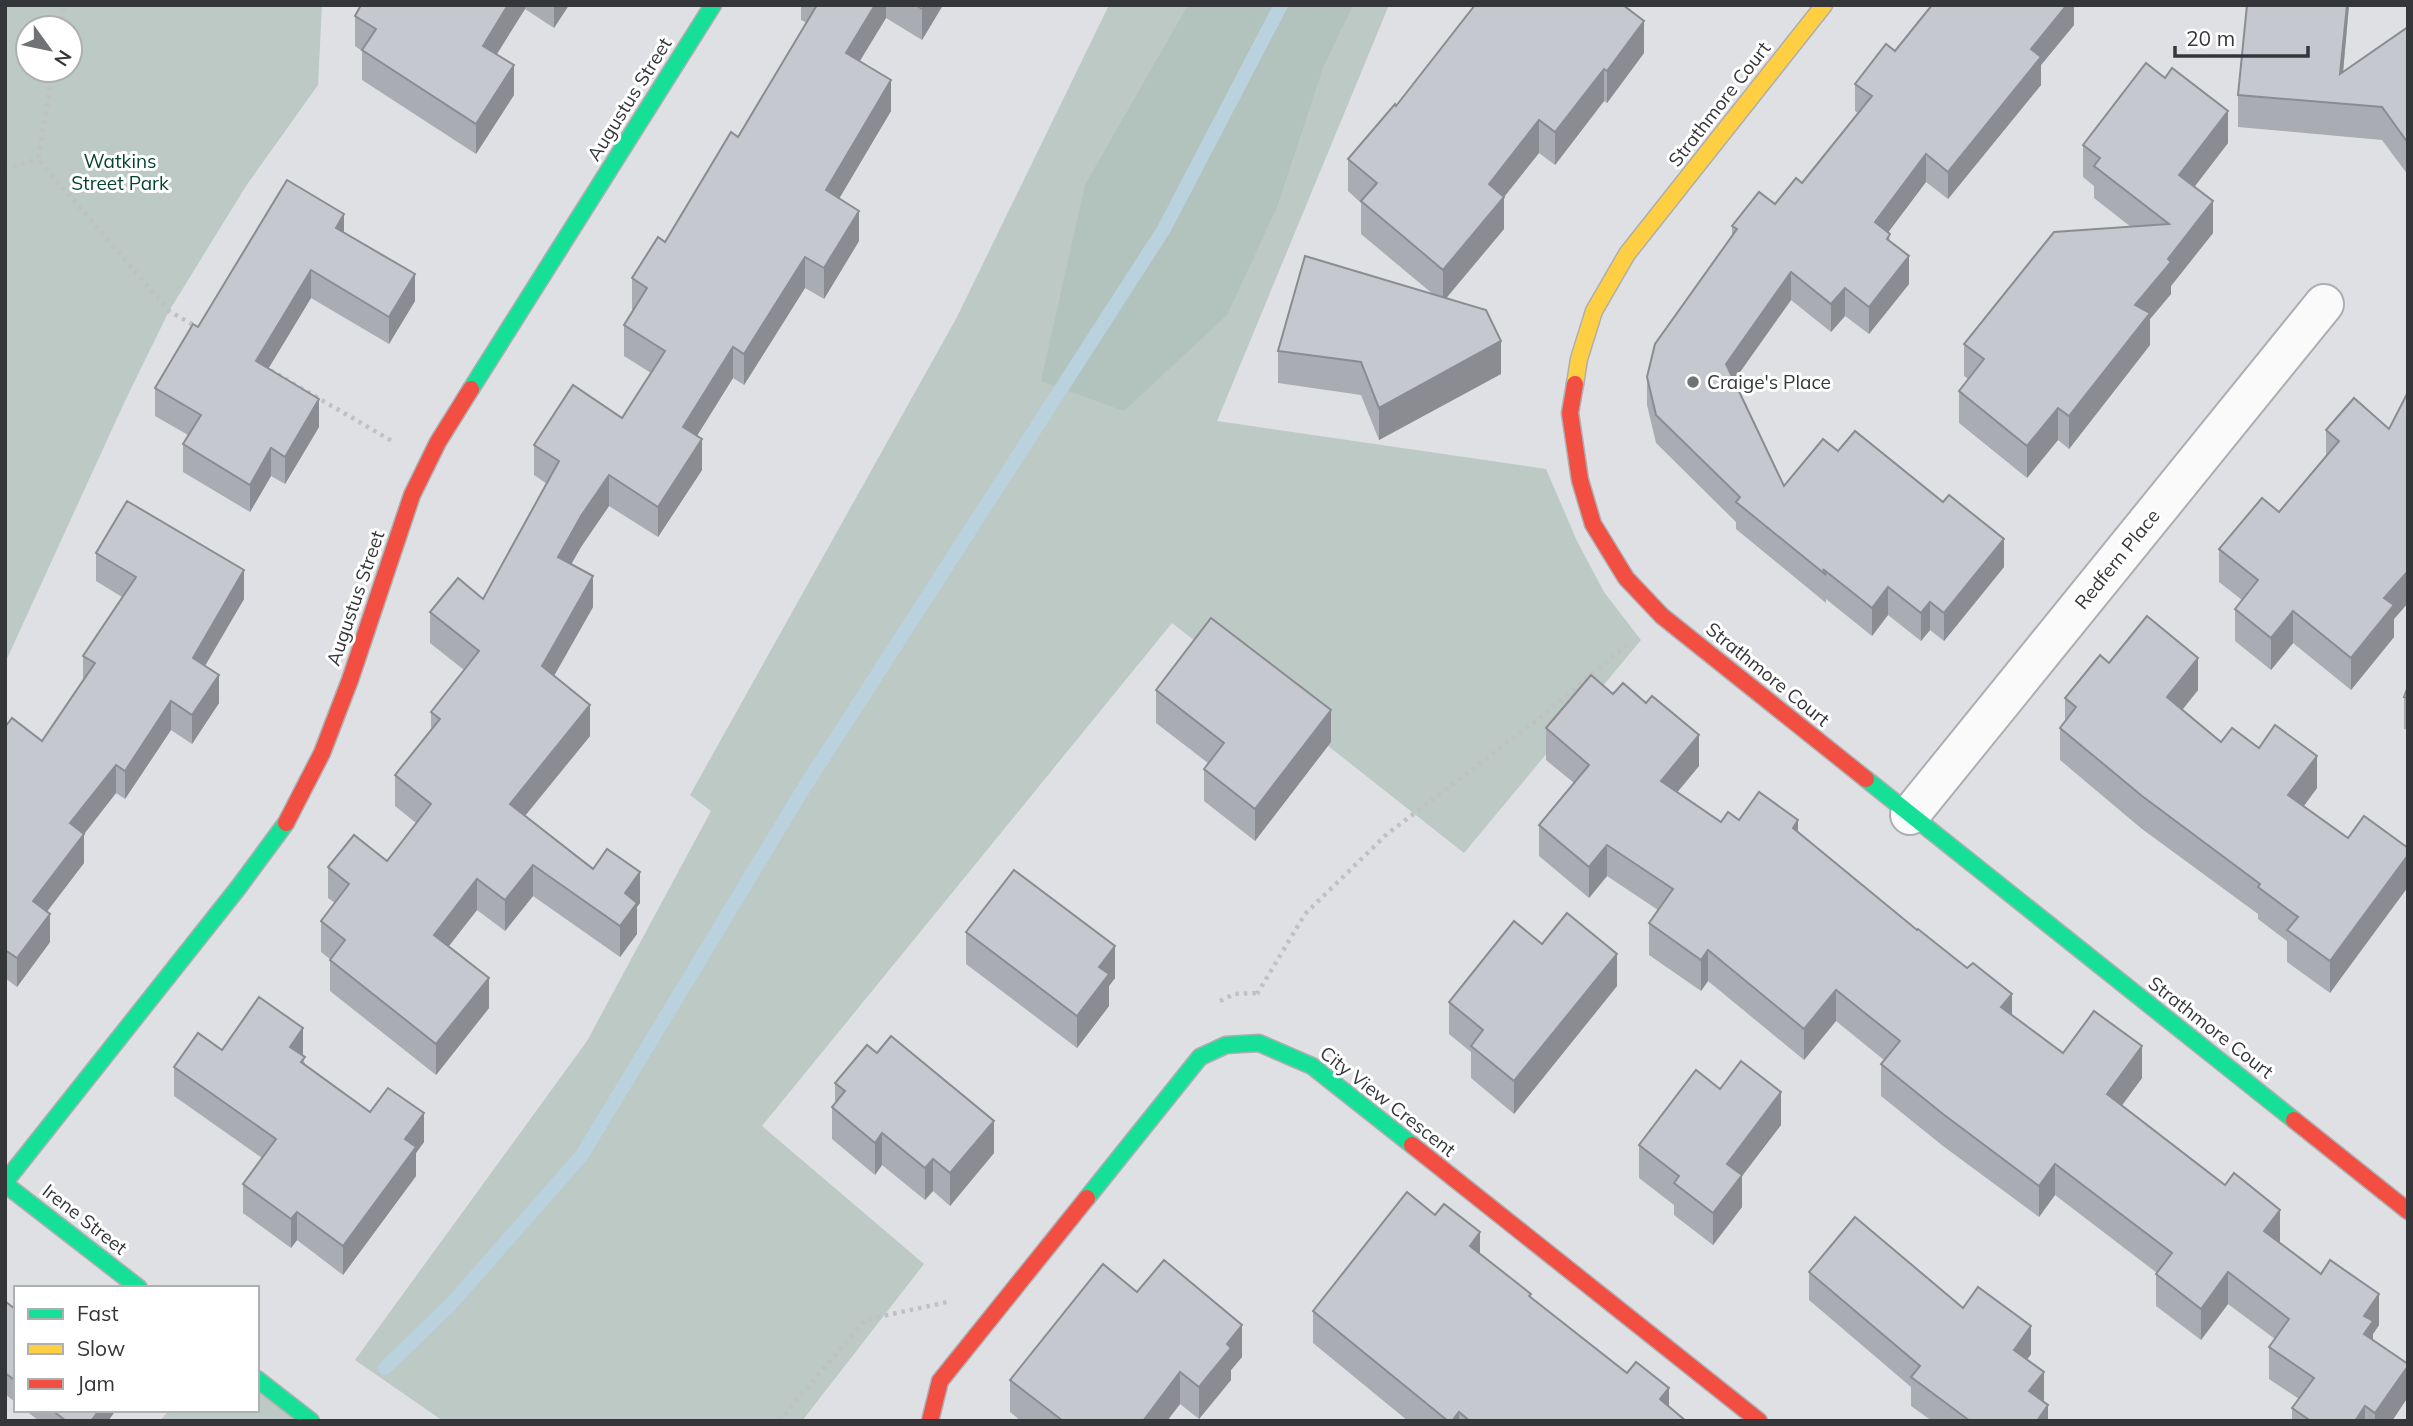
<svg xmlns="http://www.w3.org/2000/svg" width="2413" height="1426" font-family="Mulish,sans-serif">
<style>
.green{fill:#bcc9c4;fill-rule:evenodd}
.forest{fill:#b1c3bc}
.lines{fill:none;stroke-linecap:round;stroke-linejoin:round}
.stream{stroke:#bad1de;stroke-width:14}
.street-casing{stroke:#aeaeb2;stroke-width:42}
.fast-casing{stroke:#aeaeb2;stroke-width:19}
.slow-casing{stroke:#aeaeb2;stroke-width:19}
.jam-casing{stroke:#aeaeb2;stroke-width:19}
.path{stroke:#c0c1c2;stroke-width:4.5;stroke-dasharray:3.5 5;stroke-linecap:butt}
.street{stroke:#fafafb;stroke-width:38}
.fast{stroke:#16e098;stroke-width:16}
.slow{stroke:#ffcf43;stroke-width:16}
.jam{stroke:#f24e42;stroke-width:16}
.wall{fill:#a9acb2}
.shaded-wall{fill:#8a8c91}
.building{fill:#c5c8cf;stroke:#8a8c91;stroke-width:2}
.poi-dot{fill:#707275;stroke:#fff;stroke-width:2.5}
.labels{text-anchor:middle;stroke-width:6;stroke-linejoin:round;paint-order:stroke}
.street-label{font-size:19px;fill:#353639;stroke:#fff}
.park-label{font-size:19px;fill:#04452d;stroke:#fff}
.poi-label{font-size:19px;fill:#353639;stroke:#fff;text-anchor:start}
</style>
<rect width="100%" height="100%" fill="#dfe0e4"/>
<g class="green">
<path d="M5 5H322L318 85 246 186 169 311 125 401 5 663ZM28 28H70V70H28Z"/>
<polygon points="1109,5 1389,5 1217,421 1546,469 1577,541 1604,592 1641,640 1464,853 1172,623 762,1126 924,1264 802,1421 443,1421 355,1360 587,1041 711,811 690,795 957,317"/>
<polygon points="257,1379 311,1421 160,1421 169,1410 257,1410"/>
</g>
<polygon class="forest" points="1188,5 1353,5 1323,68 1277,207 1227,315 1124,411 1041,381 1085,185"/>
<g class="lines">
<polyline class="stream" points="385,1368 452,1303 582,1155 802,791 1164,229 1281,5"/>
<g class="street-casing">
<polyline id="street" points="1910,815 2324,304"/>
</g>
<g class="fast-casing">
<g id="fast">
<polyline points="471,389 713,5"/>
<polyline points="1866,779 2294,1120"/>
<polyline points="5,1182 238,888 286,823"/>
<polyline points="5,1184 139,1288"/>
<polyline points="1087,1198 1200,1057 1226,1045 1259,1043 1312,1066 1412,1145"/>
<polyline points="257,1379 311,1421"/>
</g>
</g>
<g class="slow-casing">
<polyline id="slow" points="1575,384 1579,359 1594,311 1627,254 1824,5"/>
</g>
<g class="jam-casing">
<g id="jam">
<polyline points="1575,384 1570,413 1580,480 1593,524 1626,578 1662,616 1866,779"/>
<polyline points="286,823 322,753 350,680 412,495 438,442 471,389"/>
<polyline points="2294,1120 2408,1211"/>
<polyline points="1412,1145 1759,1421"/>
<polyline points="930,1421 940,1381 1087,1198"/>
</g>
</g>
<g class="path">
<polyline points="60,28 64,5"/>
<polyline points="53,70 38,159 169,311 195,326"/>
<polyline points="5,169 38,159"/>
<polyline points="263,366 392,441"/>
<polyline points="1257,994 1305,914 1387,834 1541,717 1629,643"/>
<polyline points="1220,1001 1234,994 1257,993"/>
<polyline points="779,1421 865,1320 947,1302"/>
</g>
<use href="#street" class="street"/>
<use href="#fast" class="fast"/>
<use href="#slow" class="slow"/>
<use href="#jam" class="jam"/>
</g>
<g class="wall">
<polygon points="361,5 569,5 554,28 525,9 497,54 514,95 476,154 362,80 362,51 355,46 355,16"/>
<polygon points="801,5 943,5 922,40 886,18 859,61 891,111 839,198 859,241 824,299 805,288 744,385 733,378 697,436 702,470 658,537 609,506 581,547 571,564 593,607 554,676 590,736 525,816 640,903 637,907 637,934 620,957 533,896 505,931 477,910 449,946 489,1008 436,1075 330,991 330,959 321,952 321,921 335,903 328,898 328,867 387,861 416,823 395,806 395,775 431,729 431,712 464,670 430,643 430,612 483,599 547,484 534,475 534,445 622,418 651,373 624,356 624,325 634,310 632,309 632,278 665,242 738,137 807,23 801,20"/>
<polygon points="2074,5 2074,25 2041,65 2041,85 1948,199 1926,182 1888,232 1890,241 1909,284 1869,334 1845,316 1831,332 1791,300 1734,380 1784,486 1838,451 2004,567 1944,641 1930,630 1921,641 1888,615 1872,636 1826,599 1826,603 1736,529 1736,522 1656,443 1647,405 1647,377 1732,235 1732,226 1775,204 1802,183 1858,113 1855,111 1855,84 1895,51"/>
<polygon points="2349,5 2343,72 2408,27 2408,175 2382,140 2238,127 2238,95"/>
<polygon points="1626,7 1644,53 1607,103 1604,101 1555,165 1539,153 1504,197 1504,229 1446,298 1501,374 1379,440 1361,395 1278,383 1278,351 1434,295 1361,234 1361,203 1348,191 1348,159"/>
<polygon points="2228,143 2194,187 2213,233 2171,286 2171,294 2150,319 2150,345 2069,449 2058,440 2027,478 1959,423 1959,391 1968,379 1964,376 1964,344 2131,227 2094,198 2094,186 2083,177 2083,145"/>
<polygon points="344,232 415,301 389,344 311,298 268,369 319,427 285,484 271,476 250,512 183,472 183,444 188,435 155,416 155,388 198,327"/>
<polygon points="2408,392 2408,603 2394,619 2394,637 2351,690 2293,643 2271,670 2235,641 2235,609 2242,600 2219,582 2219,549 2279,512 2326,456 2326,430 2389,429"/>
<polygon points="96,553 244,599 205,666 219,703 192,744 171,730 125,799 116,793 84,834 84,863 47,911 50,942 17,987 5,978 5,727 42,741 83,679 83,656 122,597 96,581"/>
<polygon points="2109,663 2198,690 2182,710 2221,742 2259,748 2317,788 2303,806 2348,838 2330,993 2287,962 2287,941 2258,919 2258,914 2142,829 2060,760 2060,728 2065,721 2065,698"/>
<polygon points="2408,686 2408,730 2404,729 2404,697"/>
<polygon points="1156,690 1331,742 1255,841 1204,801 1204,769 1208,763 1156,723"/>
<polygon points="1546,728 1699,766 1677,792 1721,822 1739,820 1798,832 2012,1015 2063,1053 2142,1078 2121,1106 2280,1241 2279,1242 2379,1325 2373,1334 2373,1339 2408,1364 2408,1397 2392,1421 2292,1421 2292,1408 2299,1399 2269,1379 2269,1347 2275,1339 2228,1304 2201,1340 2156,1306 2156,1274 2157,1273 2055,1195 2039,1217 1943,1146 1881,1096 1881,1064 1884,1060 1836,1021 1804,1060 1708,981 1701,991 1649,955 1649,923 1658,910 1607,876 1589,898 1539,856 1539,825 1574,783 1546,760"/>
<polygon points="966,932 1115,978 1109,986 1109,1006 1077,1048 966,964"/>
<polygon points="1542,944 1617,986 1514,1114 1471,1078 1471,1052 1449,1034 1449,1002"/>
<polygon points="222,1050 303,1057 305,1064 370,1112 424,1142 416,1153 416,1176 343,1275 297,1240 291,1248 243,1213 243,1184 262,1158 174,1096 174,1067"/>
<polygon points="835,1083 994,1153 950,1206 933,1191 925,1200 882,1165 875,1175 832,1139 832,1107 835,1103"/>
<polygon points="1720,1089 1781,1125 1742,1176 1742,1207 1713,1245 1674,1215 1674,1205 1639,1178 1639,1145"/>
<polygon points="1480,1254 1531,1298 1686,1421 1408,1421 1313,1343 1313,1311"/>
<polygon points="1809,1272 1963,1308 2031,1354 2027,1360 2044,1400 2043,1401 2048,1421 1932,1421 1911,1406 1911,1387 1809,1300"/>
<polygon points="1137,1292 1242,1357 1231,1370 1231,1380 1199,1419 1180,1404 1167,1421 1021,1421 1010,1412 1010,1380"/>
<polygon points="5,1301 16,1310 16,1403 5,1394"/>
<polygon points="25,1410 116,1410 108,1421 39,1421"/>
</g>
<g class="shaded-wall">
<polygon points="508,5 525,5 525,9 483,76 483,46"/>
<polygon points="554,5 569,5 554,28"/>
<polygon points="875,5 886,5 886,18 846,84 846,53"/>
<polygon points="925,5 943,5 922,40 922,9"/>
<polygon points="2067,5 2074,5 2074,25 2041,65 2041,85 1948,199 1948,172 2031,49"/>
<polygon points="2347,5 2349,5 2340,106 2340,74"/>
<polygon points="1644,21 1644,53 1607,103 1607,71"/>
<polygon points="514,65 514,95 476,154 476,124"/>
<polygon points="1604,69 1604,101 1555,165 1555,132"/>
<polygon points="891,80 891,111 826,221 826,190"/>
<polygon points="2228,111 2228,143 2179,207 2179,175"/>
<polygon points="1539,120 1539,153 1504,197 1504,229 1443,302 1443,270 1489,184"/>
<polygon points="1926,154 1926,182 1875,250 1875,222"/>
<polygon points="2213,201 2213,233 2171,286 2171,294 2150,319 2150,345 2069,449 2069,416 2135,305 2168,259"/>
<polygon points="859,211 859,241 824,299 824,268"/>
<polygon points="344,214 344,242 336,228"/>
<polygon points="1909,256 1909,284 1869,334 1869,307"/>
<polygon points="805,257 805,288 744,385 744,354"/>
<polygon points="311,270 311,298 256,389 256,361"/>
<polygon points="1791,272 1791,300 1726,392 1726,364"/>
<polygon points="415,274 415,301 389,344 389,317"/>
<polygon points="1845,288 1845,316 1831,332 1831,304"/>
<polygon points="1501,341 1501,374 1379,440 1379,408"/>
<polygon points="733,347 733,378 683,458 683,427"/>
<polygon points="319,399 319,427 285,484 285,457"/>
<polygon points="2058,408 2058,440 2027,478 2027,446"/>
<polygon points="702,439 702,470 658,537 658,507"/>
<polygon points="271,448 271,476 250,512 250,485"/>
<polygon points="609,475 609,506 581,547 558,588 558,557 581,516"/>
<polygon points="2004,539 2004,567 1944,641 1944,613"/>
<polygon points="244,570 244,599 193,686 193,658"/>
<polygon points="2408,571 2408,603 2394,619 2394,637 2351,690 2351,658 2384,598"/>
<polygon points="593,576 593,607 542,697 542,666"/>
<polygon points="1888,587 1888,615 1872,636 1872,608"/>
<polygon points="1930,602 1930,630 1921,641 1921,613"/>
<polygon points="2293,611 2293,643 2271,670 2271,638"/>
<polygon points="2198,658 2198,690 2167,729 2167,697"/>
<polygon points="219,675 219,703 192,744 192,715"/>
<polygon points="171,701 171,730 125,799 125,771"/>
<polygon points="590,705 590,736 510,834 510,804"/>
<polygon points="1331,710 1331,742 1255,841 1255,809"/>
<polygon points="1699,735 1699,766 1661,812 1661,781"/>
<polygon points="2317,756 2317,788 2288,828 2288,795"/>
<polygon points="116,765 116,793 70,852 70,823"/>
<polygon points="1798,820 1798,851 1793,828"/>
<polygon points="84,834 84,863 33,930 33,901"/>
<polygon points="1607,845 1607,876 1589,898 1589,867"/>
<polygon points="2408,855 2408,887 2330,993 2330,961"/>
<polygon points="533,865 533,896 505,931 505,900"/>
<polygon points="640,872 640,903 637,907 637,934 620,957 620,926 625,893"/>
<polygon points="477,879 477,910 434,965 434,935"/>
<polygon points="50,914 50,942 17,987 17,958"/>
<polygon points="1115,946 1115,978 1109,986 1109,1006 1077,1048 1077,1016 1099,967"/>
<polygon points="1708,950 1708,981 1701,991 1701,960"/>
<polygon points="1617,954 1617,986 1514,1114 1514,1081"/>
<polygon points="489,978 489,1008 436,1075 436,1044"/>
<polygon points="1836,990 1836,1021 1804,1060 1804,1029"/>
<polygon points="2012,994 2012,1026 2001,1007"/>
<polygon points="303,1028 303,1057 290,1047"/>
<polygon points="2142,1046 2142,1078 2107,1126 2107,1094"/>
<polygon points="1781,1092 1781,1125 1742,1176 1742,1207 1713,1245 1713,1213 1727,1164"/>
<polygon points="424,1113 424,1142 416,1153 416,1176 343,1275 343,1246 405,1139"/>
<polygon points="994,1121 994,1153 950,1206 950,1173"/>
<polygon points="882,1133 882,1165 875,1175 875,1143"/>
<polygon points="933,1159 933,1191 925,1200 925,1168"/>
<polygon points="2055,1164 2055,1195 2039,1217 2039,1186"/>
<polygon points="2280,1210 2280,1241 2264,1262 2264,1231"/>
<polygon points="297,1212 297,1240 291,1248 291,1219"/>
<polygon points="1480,1232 1480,1264 1470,1246"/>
<polygon points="2228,1272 2228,1304 2201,1340 2201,1309"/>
<polygon points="2379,1294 2379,1325 2373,1334 2373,1353 2364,1365 2364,1316"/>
<polygon points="1242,1325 1242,1357 1231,1370 1231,1380 1199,1419 1199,1387 1227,1344"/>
<polygon points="2031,1326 2031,1354 2014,1378 2014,1350"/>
<polygon points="2408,1366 2408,1397 2392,1421 2375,1421 2375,1413"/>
<polygon points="1180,1372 1180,1404 1167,1421 1143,1421"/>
<polygon points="2044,1372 2044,1400 2029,1419 2029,1391"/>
<polygon points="1669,1388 1669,1420 1660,1399"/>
<polygon points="2048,1405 2048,1421 2037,1421"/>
<polygon points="2365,1406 2365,1421 2355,1421"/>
<polygon points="99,1410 116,1410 108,1421 91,1421"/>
<polygon points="1459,1412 1459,1421 1452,1421"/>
</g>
<g class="building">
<polygon points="361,5 508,5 483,46 514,65 476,124 362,50 376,29 355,16"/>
<polygon points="817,5 875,5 846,53 891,80 826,190 859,211 824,268 805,257 744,354 733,347 683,427 702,439 658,507 609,475 581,516 558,557 593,576 542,666 590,705 510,804 593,869 607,849 640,872 625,893 637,903 620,926 533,865 505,900 477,879 434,935 489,978 436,1044 330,960 345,940 321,921 349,884 328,867 354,835 387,861 431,804 395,775 440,719 431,712 479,651 430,612 458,578 483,599 559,461 534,445 573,385 622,418 665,351 624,325 647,288 632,278 658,237 665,242 731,132 738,137"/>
<polygon points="916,5 925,5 922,9"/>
<polygon points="1475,5 1623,5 1644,21 1607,71 1604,69 1555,132 1539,120 1489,184 1504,197 1443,270 1361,201 1377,183 1348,159 1395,104 1396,106"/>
<polygon points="1932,5 2067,5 2031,49 2041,57 1948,172 1926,154 1875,222 1890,234 1887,239 1909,256 1869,307 1845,288 1831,304 1791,272 1726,364 1784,486 1823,439 1838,451 1855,431 1943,502 1949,495 2004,539 1944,613 1930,602 1921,613 1888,587 1872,608 1823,569 1826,575 1736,502 1740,497 1656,415 1647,377 1655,344 1737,229 1732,226 1759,192 1775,204 1796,178 1802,183 1872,96 1855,84 1886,44 1895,51"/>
<polygon points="2247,5 2347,5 2340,74 2408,27 2408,143 2382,107 2238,95"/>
<polygon points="2146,63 2165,78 2172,68 2228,111 2179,175 2213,201 2168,259 2171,262 2135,305 2150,313 2069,416 2058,408 2027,446 1959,391 1984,359 1964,344 2054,232 2169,224 2094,166 2100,158 2083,145"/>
<polygon points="287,180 344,214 336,228 415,274 389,317 311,270 256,361 319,399 285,457 271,448 250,485 183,444 201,415 155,388 193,324 198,327"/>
<polygon points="1305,256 1486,310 1501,341 1379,408 1361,362 1278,351"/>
<polygon points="2408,392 2408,571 2384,598 2394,605 2351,658 2293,611 2271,638 2235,609 2258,580 2219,549 2262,498 2279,512 2339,441 2326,430 2354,398 2389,429"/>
<polygon points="127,501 244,570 193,658 219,675 192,715 171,701 125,771 116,765 70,823 84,834 33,901 50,914 17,958 5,950 5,727 12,718 42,741 95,663 83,656 136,577 96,553"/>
<polygon points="2147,616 2198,658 2167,697 2221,742 2232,728 2259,748 2275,725 2317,756 2288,795 2348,838 2364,816 2408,848 2408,855 2330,961 2287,930 2298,917 2258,887 2260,884 2142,796 2060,728 2076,707 2065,698 2100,655 2109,663"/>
<polygon points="1211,618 1331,710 1255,809 1204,769 1224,743 1156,690"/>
<polygon points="1591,675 1613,694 1623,683 1646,703 1652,696 1699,735 1661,781 1721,822 1728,812 1739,820 1759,792 1798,820 1793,828 1917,930 1918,929 1967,968 1973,963 2012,994 2001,1007 2063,1053 2094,1011 2142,1046 2107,1094 2225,1185 2234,1173 2280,1210 2264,1231 2321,1274 2330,1260 2379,1294 2364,1316 2373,1321 2364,1334 2408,1364 2408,1366 2375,1413 2365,1406 2355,1421 2311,1421 2292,1408 2314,1378 2269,1347 2289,1319 2228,1272 2201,1309 2156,1274 2172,1253 2055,1164 2039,1186 1943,1114 1881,1064 1900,1041 1836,990 1804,1029 1708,950 1701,960 1649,923 1673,889 1607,845 1589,867 1539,825 1589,765 1546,728"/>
<polygon points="2408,686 2408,698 2404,697"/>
<polygon points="1014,870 1115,946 1099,967 1109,974 1077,1016 966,932"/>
<polygon points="1567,913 1617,954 1514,1081 1471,1046 1483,1030 1449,1002 1514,921 1542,944"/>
<polygon points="259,997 303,1028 290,1047 305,1057 301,1062 370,1112 388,1088 424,1113 405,1139 416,1147 343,1246 297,1212 291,1219 243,1184 276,1139 174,1067 198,1033 222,1050"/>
<polygon points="891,1036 994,1121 950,1173 933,1159 925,1168 882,1133 875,1143 832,1107 845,1091 835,1083 867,1045 877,1053"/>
<polygon points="1741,1061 1781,1092 1727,1164 1742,1175 1713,1213 1674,1183 1679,1176 1639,1145 1696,1070 1720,1089"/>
<polygon points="1407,1192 1435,1215 1444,1204 1480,1232 1470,1246 1531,1294 1529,1296 1627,1373 1636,1362 1669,1388 1660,1399 1686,1421 1470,1421 1459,1412 1452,1421 1448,1421 1313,1311"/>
<polygon points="1855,1217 1963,1308 1978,1287 2031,1326 2014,1350 2044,1372 2029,1391 2048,1405 2037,1421 1970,1421 1911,1377 1920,1366 1809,1272"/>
<polygon points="1164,1260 1242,1325 1227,1344 1231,1348 1199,1387 1180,1372 1143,1421 1063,1421 1010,1380 1103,1264 1137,1292"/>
<polygon points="5,1301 16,1310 16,1381 5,1373"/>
<polygon points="52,1410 99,1410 91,1421 66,1421"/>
</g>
<circle class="poi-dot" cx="1693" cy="382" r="7"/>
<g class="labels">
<g class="street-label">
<text transform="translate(629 99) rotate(-58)" y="7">Augustus Street</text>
<text transform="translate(1719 104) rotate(-52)" y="7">Strathmore Court</text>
<text transform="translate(2117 559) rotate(-51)" y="7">Redfern Place</text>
<text transform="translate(355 598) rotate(-71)" y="7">Augustus Street</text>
<text transform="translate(1768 674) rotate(39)" y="7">Strathmore Court</text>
<text transform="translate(2211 1027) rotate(38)" y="7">Strathmore Court</text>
<text transform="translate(1388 1101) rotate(38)" y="7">City View Crescent</text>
<text transform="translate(85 1219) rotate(38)" y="7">Irene Street</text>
</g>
<g class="park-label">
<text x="120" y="168">Watkins<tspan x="120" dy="22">Street Park</tspan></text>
</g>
<g class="poi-label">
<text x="1707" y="389">Craige's Place</text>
</g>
</g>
<rect width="2413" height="1426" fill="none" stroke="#353639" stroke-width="14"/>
<rect x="14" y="1286" width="245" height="126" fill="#ffffff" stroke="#aeafb0" stroke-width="2"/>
<rect x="28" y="1309" width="35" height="10" fill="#16e098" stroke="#aeafb0" stroke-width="2"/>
<text x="77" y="1321" font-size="21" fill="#353639">Fast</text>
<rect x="28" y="1344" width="35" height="10" fill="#ffcf43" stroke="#aeafb0" stroke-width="2"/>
<text x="77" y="1356" font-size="21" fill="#353639">Slow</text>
<rect x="28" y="1379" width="35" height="10" fill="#f24e42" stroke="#aeafb0" stroke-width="2"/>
<text x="77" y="1391" font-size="21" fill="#353639">Jam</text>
<g transform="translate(49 49) rotate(123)"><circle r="33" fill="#ffffff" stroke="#aeafb0" stroke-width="2"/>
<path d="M0-5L12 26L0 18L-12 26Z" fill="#707275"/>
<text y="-10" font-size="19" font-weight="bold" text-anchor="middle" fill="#353639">N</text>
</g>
<path d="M2175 46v10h133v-10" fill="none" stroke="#353639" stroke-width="3.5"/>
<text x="2186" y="46" font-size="21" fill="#353639" stroke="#ffffff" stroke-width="5" paint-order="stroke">20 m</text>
</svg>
